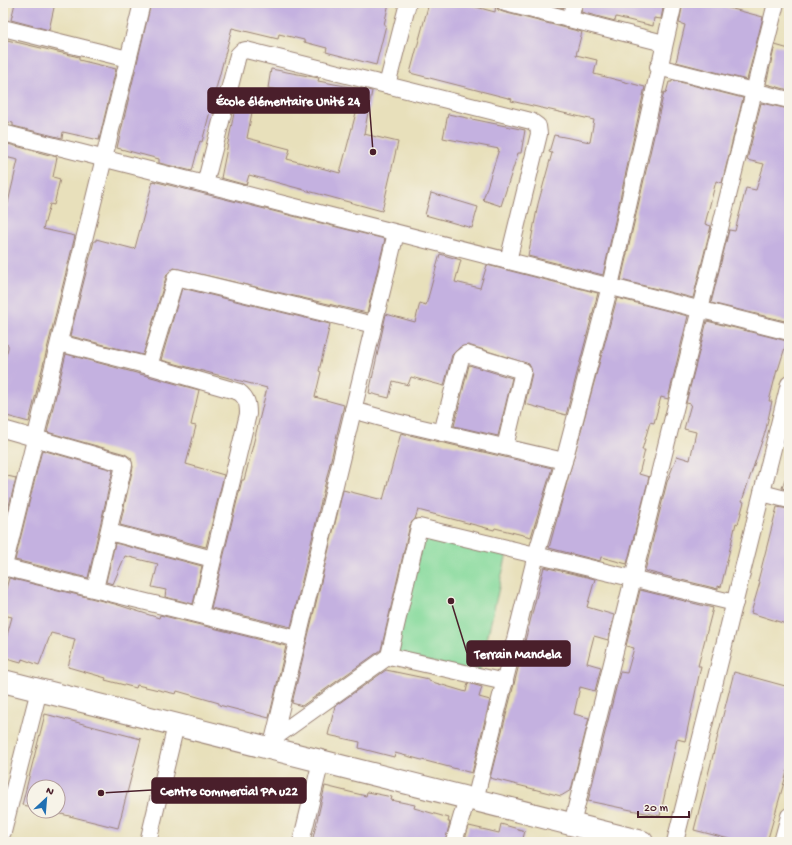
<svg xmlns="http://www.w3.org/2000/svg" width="792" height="845" font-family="'Gochi Hand',sans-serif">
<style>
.green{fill:#86da9c;stroke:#687c64}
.building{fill:#c4b1e0}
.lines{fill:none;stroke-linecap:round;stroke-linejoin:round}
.street-casing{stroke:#998073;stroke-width:18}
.secondary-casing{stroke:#998073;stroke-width:24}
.street{stroke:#fff;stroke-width:16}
.secondary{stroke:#fff;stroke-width:22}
.leader{fill:none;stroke:#4a1f2b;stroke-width:1.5}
.callout-dot{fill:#4a1f2b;stroke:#f7f3e8;stroke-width:1.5}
.callout{fill:#4a1f2b;stroke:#4a1f2b;stroke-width:1.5}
.callout-label{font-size:13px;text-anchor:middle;font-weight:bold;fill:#fff}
</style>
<rect width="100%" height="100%" fill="#f7f3e8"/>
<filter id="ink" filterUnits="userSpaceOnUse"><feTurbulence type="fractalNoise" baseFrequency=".025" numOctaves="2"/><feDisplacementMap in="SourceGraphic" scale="8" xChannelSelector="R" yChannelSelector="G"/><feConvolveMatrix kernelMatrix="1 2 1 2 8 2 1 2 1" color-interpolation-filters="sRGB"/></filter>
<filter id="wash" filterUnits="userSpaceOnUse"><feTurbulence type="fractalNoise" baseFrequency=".012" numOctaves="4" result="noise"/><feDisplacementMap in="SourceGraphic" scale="16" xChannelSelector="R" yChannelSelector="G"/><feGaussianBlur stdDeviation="0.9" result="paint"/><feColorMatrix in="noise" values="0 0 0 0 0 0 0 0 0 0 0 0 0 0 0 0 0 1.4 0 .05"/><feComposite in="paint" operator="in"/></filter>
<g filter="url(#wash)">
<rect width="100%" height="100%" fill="#e8e0bb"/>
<polygon class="green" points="425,529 508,549 479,673 394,653"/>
<g id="blocks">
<g class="building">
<polygon points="15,3 55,3 49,30 11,20"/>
<polygon points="151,3 389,3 384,25 386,25 376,65 326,52 327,48 304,42 304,40 279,34 278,39 232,28 202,142 200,141 192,171 159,163 159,159 117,148"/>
<polygon points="429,3 461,3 495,12 496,4 498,10 503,12 582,32 576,55 597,60 594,74 645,87 603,275 528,256 538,204 552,153 549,152 554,135 590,142 594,120 511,101 512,99 410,73"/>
<polygon points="544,3 564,3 563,8"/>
<polygon points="583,3 664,3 661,19 654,18 653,26 616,17 615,21 581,12"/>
<polygon points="683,3 710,3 763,17 747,80 676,62 685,25 679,23"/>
<polygon points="3,39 79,57 79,60 116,69 99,140 63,132 62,138 13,126 13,123 3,121"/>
<polygon points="775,45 789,49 789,90 766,84"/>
<polygon points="271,69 319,78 318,81 372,91 364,134 398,142 382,211 249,175 246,185 221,178 237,98 254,102 247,138 290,149 287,159 340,173 357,109 322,103 322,99 268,88"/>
<polygon points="672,80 743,98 722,183 716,181 705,224 711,226 693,298 621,280 664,92 666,93 669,82 672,82"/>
<polygon points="761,103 789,109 789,322 711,303 729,230 735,231 746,188 756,190 764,164 747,160"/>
<polygon points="448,114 525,130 521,153 518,153 501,206 483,200 499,149 443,138"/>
<polygon points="8,144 57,157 53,177 60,179 54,205 50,204 43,229 75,236 29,422 3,415 3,366 8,348 8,345 3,343 3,224 18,160 5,157"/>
<polygon points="153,181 385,239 367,313 174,268 167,274 143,355 70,336 94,241 96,241 96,239 134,249 135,248"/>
<polygon points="431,193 478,207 472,228 425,215"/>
<polygon points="440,254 461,260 455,282 480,288 487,265 598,293 566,415 525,404 532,373 529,364 468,345 460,347 452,355 444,386 411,377 408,385 393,381 389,398 369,393 386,314 415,322 420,303 426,305"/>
<polygon points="182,288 330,324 319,371 321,372 315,397 344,405 291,627 211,608 242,480 244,480 249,461 267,388 161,360"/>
<polygon points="617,298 688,316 668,399 661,397 654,423 650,422 642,450 645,450 639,474 649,477 627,564 601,557 600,561 549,548"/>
<polygon points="707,321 787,341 778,370 777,370 769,401 772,401 766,429 742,501 744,502 738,524 736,523 721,587 718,586 718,589 645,571 667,482 677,456 690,460 696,432 684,429 691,404 686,403"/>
<polygon points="66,354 199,390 191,425 196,426 186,464 224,475 206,547 120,525 133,467 131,458 125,454 47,432"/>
<polygon points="469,365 512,378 498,436 454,426"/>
<polygon points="401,433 552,468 531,537 495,528 494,530 418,510 415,519 410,525 381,650 302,706 292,703 343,490 383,500"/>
<polygon points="42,450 113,470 88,578 15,560"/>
<polygon points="3,475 16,478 3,530"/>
<polygon points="785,479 789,480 789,490 782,488"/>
<polygon points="777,507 789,509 789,614 786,624 751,613 760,582 758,581"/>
<polygon points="115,543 202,566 193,604 165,597 166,590 152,587 158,564 125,556 113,584 106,582"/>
<polygon points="544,567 595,579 587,607 614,615 608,640 594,636 587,663 601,667 595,691 580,687 574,714 589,718 571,790 561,796 490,778"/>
<polygon points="9,578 115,604 159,618 160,615 286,646 269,718 219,705 219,703 177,691 176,694 137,685 136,688 105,680 106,678 68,667 75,639 51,633 39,665 22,659 21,662 3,657 3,650 12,617 3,615 3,599"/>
<polygon points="640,590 713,608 698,666 701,666 685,741 677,739 660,816 588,801 620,672 627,673 634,648 626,646"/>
<polygon points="386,670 429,679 429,681 466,692 468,683 482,687 479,697 490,700 472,773 395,753 394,757 359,748 360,742 328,735 335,706"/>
<polygon points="734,672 789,687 789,765 767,842 741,842 694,830"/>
<polygon points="45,714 141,739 118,828 49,811 58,811 58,787 34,787 34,807 22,805"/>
<polygon points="325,786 366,796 367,792 392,797 391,800 415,805 414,808 449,818 448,822 450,822 445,842 312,842"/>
<polygon points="501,824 525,831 522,842 464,842 469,826 499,833"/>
</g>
</g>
</g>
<g filter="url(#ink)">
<use href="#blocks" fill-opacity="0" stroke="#998073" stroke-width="1"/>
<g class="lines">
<g class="street-casing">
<g id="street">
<polyline points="505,3 664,43"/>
<polyline points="570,19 574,3"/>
<polyline points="3,28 128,59"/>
<polyline points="658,67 789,100"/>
<polyline points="387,85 408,3"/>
<polyline points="3,133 789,332"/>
<polyline points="205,184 238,55 242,51 246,50 531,121 538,126 539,134 508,261"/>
<path d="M59 343 149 366 239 392C247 398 248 404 248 414L200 614"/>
<polyline points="149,366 176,277 374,325"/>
<polyline points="353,410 396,422 564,461"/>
<polyline points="3,429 122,463 124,465 95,589"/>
<polyline points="442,433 461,358 466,354 523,371 505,447"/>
<polyline points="762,493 789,500"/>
<polyline points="109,532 213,559"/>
<polyline points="3,567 298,639"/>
<polyline points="3,570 142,3"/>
<polyline points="389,656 505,682"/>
<polyline points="274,738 389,656 419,527 735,603"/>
<polyline points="273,741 396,233"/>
<polyline points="475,800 536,555 564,461 610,286 674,3"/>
<polyline points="572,824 776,3"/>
<polyline points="3,832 39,690"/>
<polyline points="148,842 176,725"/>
<polyline points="301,842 321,761"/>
<polyline points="454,842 467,798"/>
<polyline points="675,842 789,384"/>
<polyline points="782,842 789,816"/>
</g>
</g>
<g class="secondary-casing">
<polyline id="secondary" points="3,681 642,842"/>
</g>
<use href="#street" class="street"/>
<use href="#secondary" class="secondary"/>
</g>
</g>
<path class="leader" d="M373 152L369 100M451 601L467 653M101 793L152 790"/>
<g class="callout-dot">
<circle cx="373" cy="152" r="4"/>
<circle cx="451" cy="601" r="4"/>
<circle cx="101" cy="793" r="4"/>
</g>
<g class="callout">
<rect x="208" y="88" width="161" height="25" rx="4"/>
<rect x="467" y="641" width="103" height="25" rx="4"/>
<rect x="152" y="778" width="154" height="25" rx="4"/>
</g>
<g class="callout-label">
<text x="288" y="105">École élémentaire Unité 24</text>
<text x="518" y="658">Terrain Mandela</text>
<text x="229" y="795">Centre commercial PA u22</text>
</g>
<rect width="792" height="845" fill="none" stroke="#f7f3e8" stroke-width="16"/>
<g transform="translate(46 799) rotate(26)"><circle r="19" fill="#f7f3e8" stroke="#b29e9c"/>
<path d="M0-3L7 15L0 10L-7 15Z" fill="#1f6fb2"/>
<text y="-6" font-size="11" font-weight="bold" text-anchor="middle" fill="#4a1f2b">N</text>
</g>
<path d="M638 811v6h51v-6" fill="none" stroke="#4a1f2b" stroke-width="2"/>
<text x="644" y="811" font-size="12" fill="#4a1f2b" stroke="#f7f3e8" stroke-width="3" paint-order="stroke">20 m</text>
</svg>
